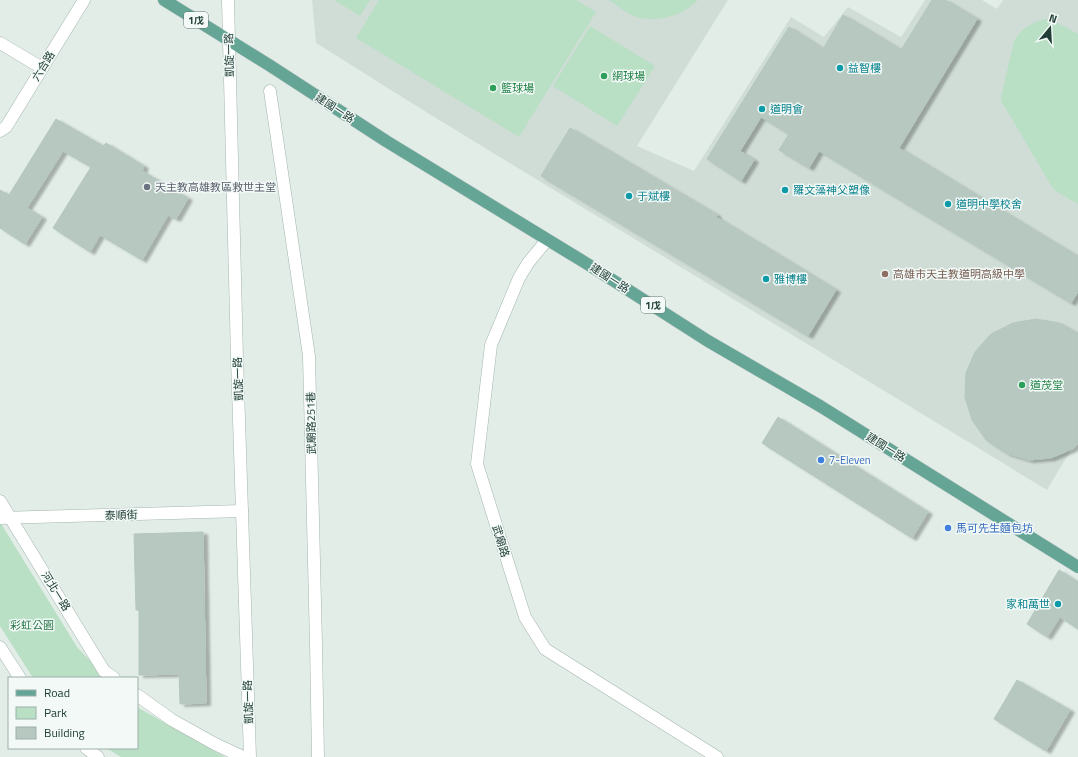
<svg xmlns="http://www.w3.org/2000/svg" width="1078" height="757" font-family="'Titillium Web','Noto Sans TC',sans-serif">
<style>
.built{fill:#d0ddd7}
.green{fill:#b9dfc5}
.building{fill:#b7c8c1;stroke:#b4c7bf;filter:url(#shadow)}
.lines{fill:none;stroke-linecap:round;stroke-linejoin:round}
.street-casing{stroke:#a4b5af;stroke-width:13}
.primary-casing{stroke:#c1c9c7;stroke-width:13}
.street{stroke:#fff;stroke-width:12}
.primary{stroke:#64a596;stroke-width:12}
.culture-dot{fill:#0f9aa8;stroke:#f2f9f6;stroke-width:1.5}
.leisure-dot{fill:#2e9e5b;stroke:#f2f9f6;stroke-width:1.5}
.worship-dot{fill:#6b7280;stroke:#f2f9f6;stroke-width:1.5}
.education-dot{fill:#8d6e63;stroke:#f2f9f6;stroke-width:1.5}
.shop-dot{fill:#3f7fe0;stroke:#f2f9f6;stroke-width:1.5}
.labels{text-anchor:middle;stroke-width:3;stroke-linejoin:round;paint-order:stroke}
.shield{fill:#f2f9f6;stroke:#607770;stroke-width:1}
.shield-label{font-size:10px;font-weight:bold;fill:#213f37}
.street-label{font-size:11px;fill:#213f37;stroke:#f2f9f6}
.culture-label{font-size:11px;fill:#0d838f;stroke:#f2f9f6;text-anchor:start}
.leisure-label{font-size:11px;fill:#27864d;stroke:#f2f9f6;text-anchor:start}
.worship-label{font-size:11px;fill:#5b616d;stroke:#f2f9f6;text-anchor:start}
.education-label{font-size:11px;fill:#785e54;stroke:#f2f9f6;text-anchor:start}
.shop-label{font-size:11px;fill:#366cbe;stroke:#f2f9f6;text-anchor:start}
.park-label{font-size:11px;fill:#297849;stroke:#f2f9f6}
</style>
<defs>
<filter id="shadow"><feDropShadow dx="4.5" dy="2.5" stdDeviation="1" flood-color="#0004"/></filter>
</defs>
<rect width="100%" height="100%" fill="#e2ede8"/>
<polygon class="built" points="312,0 728,0 637,146 694,171 791,17 824,37 848,7 901,37 925,0 982,0 997,9 1003,0 1078,0 1078,438 1047,490 426,112 316,43"/>
<g class="green">
<polygon points="334,0 370,0 360,16"/>
<polygon points="379,0 576,0 596,12 519,137 356,38"/>
<path d="M609 0H698C683 16 657 23 636 17 627 14 617 5 609 0Z"/>
<path d="M1045 19 1054 21 1078 34V204L1057 192 1052 187 1006 109 1002 103 1001 97 1014 41C1022 28 1031 23 1045 19Z"/>
<polygon points="590,26 655,66 617,126 553,86"/>
<polygon points="0,522 77,647 106,678 33,678 0,626"/>
<polygon points="137,707 225,757 121,757 106,748 137,748"/>
</g>
<g class="building">
<polygon points="932,0 945,0 977,19 899,148 1078,257 1078,292 1071,303 819,151 809,168 779,150 789,134 761,117 740,151 754,160 741,181 707,159 789,27 823,49 843,15 901,50"/>
<polygon points="56,119 103,146 106,143 144,166 142,171 188,198 176,219 168,215 142,260 100,235 90,252 53,228 91,167 63,151 27,208 42,217 25,244 0,228 0,190 9,195"/>
<polygon points="570,128 717,215 716,217 836,290 808,336 541,176"/>
<polygon points="1036,319 1059,323 1078,334 1078,444 1072,449 1051,458 1029,460 1006,453 986,440 972,420 965,397 966,373 975,352 991,334 1013,323"/>
<polygon points="778,417 928,512 912,538 762,443"/>
<polygon points="203,532 206,703 180,704 179,674 139,675 139,610 136,610 134,534"/>
<polygon points="1059,570 1078,582 1078,629 1060,617 1047,637 1027,624"/>
<polygon points="1017,680 1070,710 1046,751 994,719"/>
</g>
<g class="lines">
<g class="street-casing">
<g id="street">
<polyline points="228,0 237,358 250,757"/>
<polyline points="0,43 42,68"/>
<polyline points="270,91 309,356 316,644 318,757"/>
<polyline points="0,131 6,127 84,0"/>
<polyline points="547,240 528,263 519,278 491,345 477,464 525,617 545,649 717,757"/>
<polyline points="0,501 104,671 114,678"/>
<polyline points="0,518 242,511"/>
<polyline points="0,647 20,678"/>
<polyline points="137,695 172,720 215,744 243,757"/>
<polyline points="86,748 98,757"/>
</g>
</g>
<g class="primary-casing">
<polyline id="primary" points="164,0 269,65 386,141 589,265 708,341 820,406 1078,567"/>
</g>
<use href="#street" class="street"/>
<use href="#primary" class="primary"/>
</g>
<g class="culture-dot">
<circle cx="840" cy="68" r="4"/>
<circle cx="762" cy="109" r="4"/>
<circle cx="785" cy="190" r="4"/>
<circle cx="629" cy="196" r="4"/>
<circle cx="948" cy="204" r="4"/>
<circle cx="766" cy="279" r="4"/>
<circle cx="1058" cy="604" r="4"/>
</g>
<g class="leisure-dot">
<circle cx="604" cy="76" r="4"/>
<circle cx="493" cy="88" r="4"/>
<circle cx="1022" cy="385" r="4"/>
</g>
<circle class="worship-dot" cx="147" cy="187" r="4"/>
<circle class="education-dot" cx="885" cy="274" r="4"/>
<g class="shop-dot">
<circle cx="821" cy="460" r="4"/>
<circle cx="948" cy="528" r="4"/>
</g>
<g class="labels">
<g class="shield">
<rect x="184" y="12" width="24" height="16" rx="3"/>
<rect x="641" y="297" width="24" height="16" rx="3"/>
</g>
<g class="shield-label">
<text x="196" y="24">1戊</text>
<text x="653" y="309">1戊</text>
</g>
<g class="street-label">
<text transform="translate(229 55) rotate(-91)" y="4">凱旋一路</text>
<text transform="translate(43 66) rotate(-58)" y="4">六合路</text>
<text transform="translate(335 108) rotate(33)" y="4">建國一路</text>
<text transform="translate(610 278) rotate(33)" y="4">建國一路</text>
<text transform="translate(238 379) rotate(-92)" y="4">凱旋一路</text>
<text transform="translate(311 423) rotate(-91)" y="4">武廟路251巷</text>
<text transform="translate(886 447) rotate(32)" y="4">建國一路</text>
<text transform="translate(121 515) rotate(-2)" y="4">泰順街</text>
<text transform="translate(501 541) rotate(73)" y="4">武廟路</text>
<text transform="translate(56 591) rotate(58)" y="4">河北一路</text>
<text transform="translate(248 702) rotate(-92)" y="4">凱旋一路</text>
</g>
<g class="culture-label">
<text x="848" y="72">益智樓</text>
<text x="770" y="113">道明會</text>
<text x="793" y="194">羅文藻神父塑像</text>
<text x="637" y="200">于斌樓</text>
<text x="956" y="208">道明中學校舍</text>
<text x="774" y="283">雅博樓</text>
<text x="1050" y="608" text-anchor="end">家和萬世</text>
</g>
<g class="leisure-label">
<text x="612" y="80">網球場</text>
<text x="501" y="92">籃球場</text>
<text x="1030" y="389">道茂堂</text>
</g>
<g class="worship-label">
<text x="155" y="191">天主教高雄教區救世主堂</text>
</g>
<g class="education-label">
<text x="893" y="278">高雄市天主教道明高級中學</text>
</g>
<g class="shop-label">
<text x="829" y="464">7-Eleven</text>
<text x="956" y="532">馬可先生麵包坊</text>
</g>
<g class="park-label">
<text x="32" y="629">彩虹公園</text>
</g>
</g>
<rect x="8" y="677" width="130" height="72" fill="#f2f9f6" stroke="#9eafaa"/>
<rect x="16" y="690" width="20" height="6" fill="#64a596" stroke="#9eafaa"/>
<text x="44" y="697" font-size="12" fill="#213f37">Road</text>
<rect x="16" y="707" width="20" height="12" fill="#b9dfc5" stroke="#9eafaa"/>
<text x="44" y="717" font-size="12" fill="#213f37">Park</text>
<rect x="16" y="727" width="20" height="12" fill="#b7c8c1" stroke="#9eafaa"/>
<text x="44" y="737" font-size="12" fill="#213f37">Building</text>
<g transform="translate(1050 28) rotate(18)" stroke="#f2f9f6" stroke-width="3" paint-order="stroke">
<path d="M0-3L7 15L0 10L-7 15Z" fill="#213f37"/>
<text y="-6" font-size="11" font-weight="bold" text-anchor="middle" fill="#213f37">N</text>
</g>
</svg>
